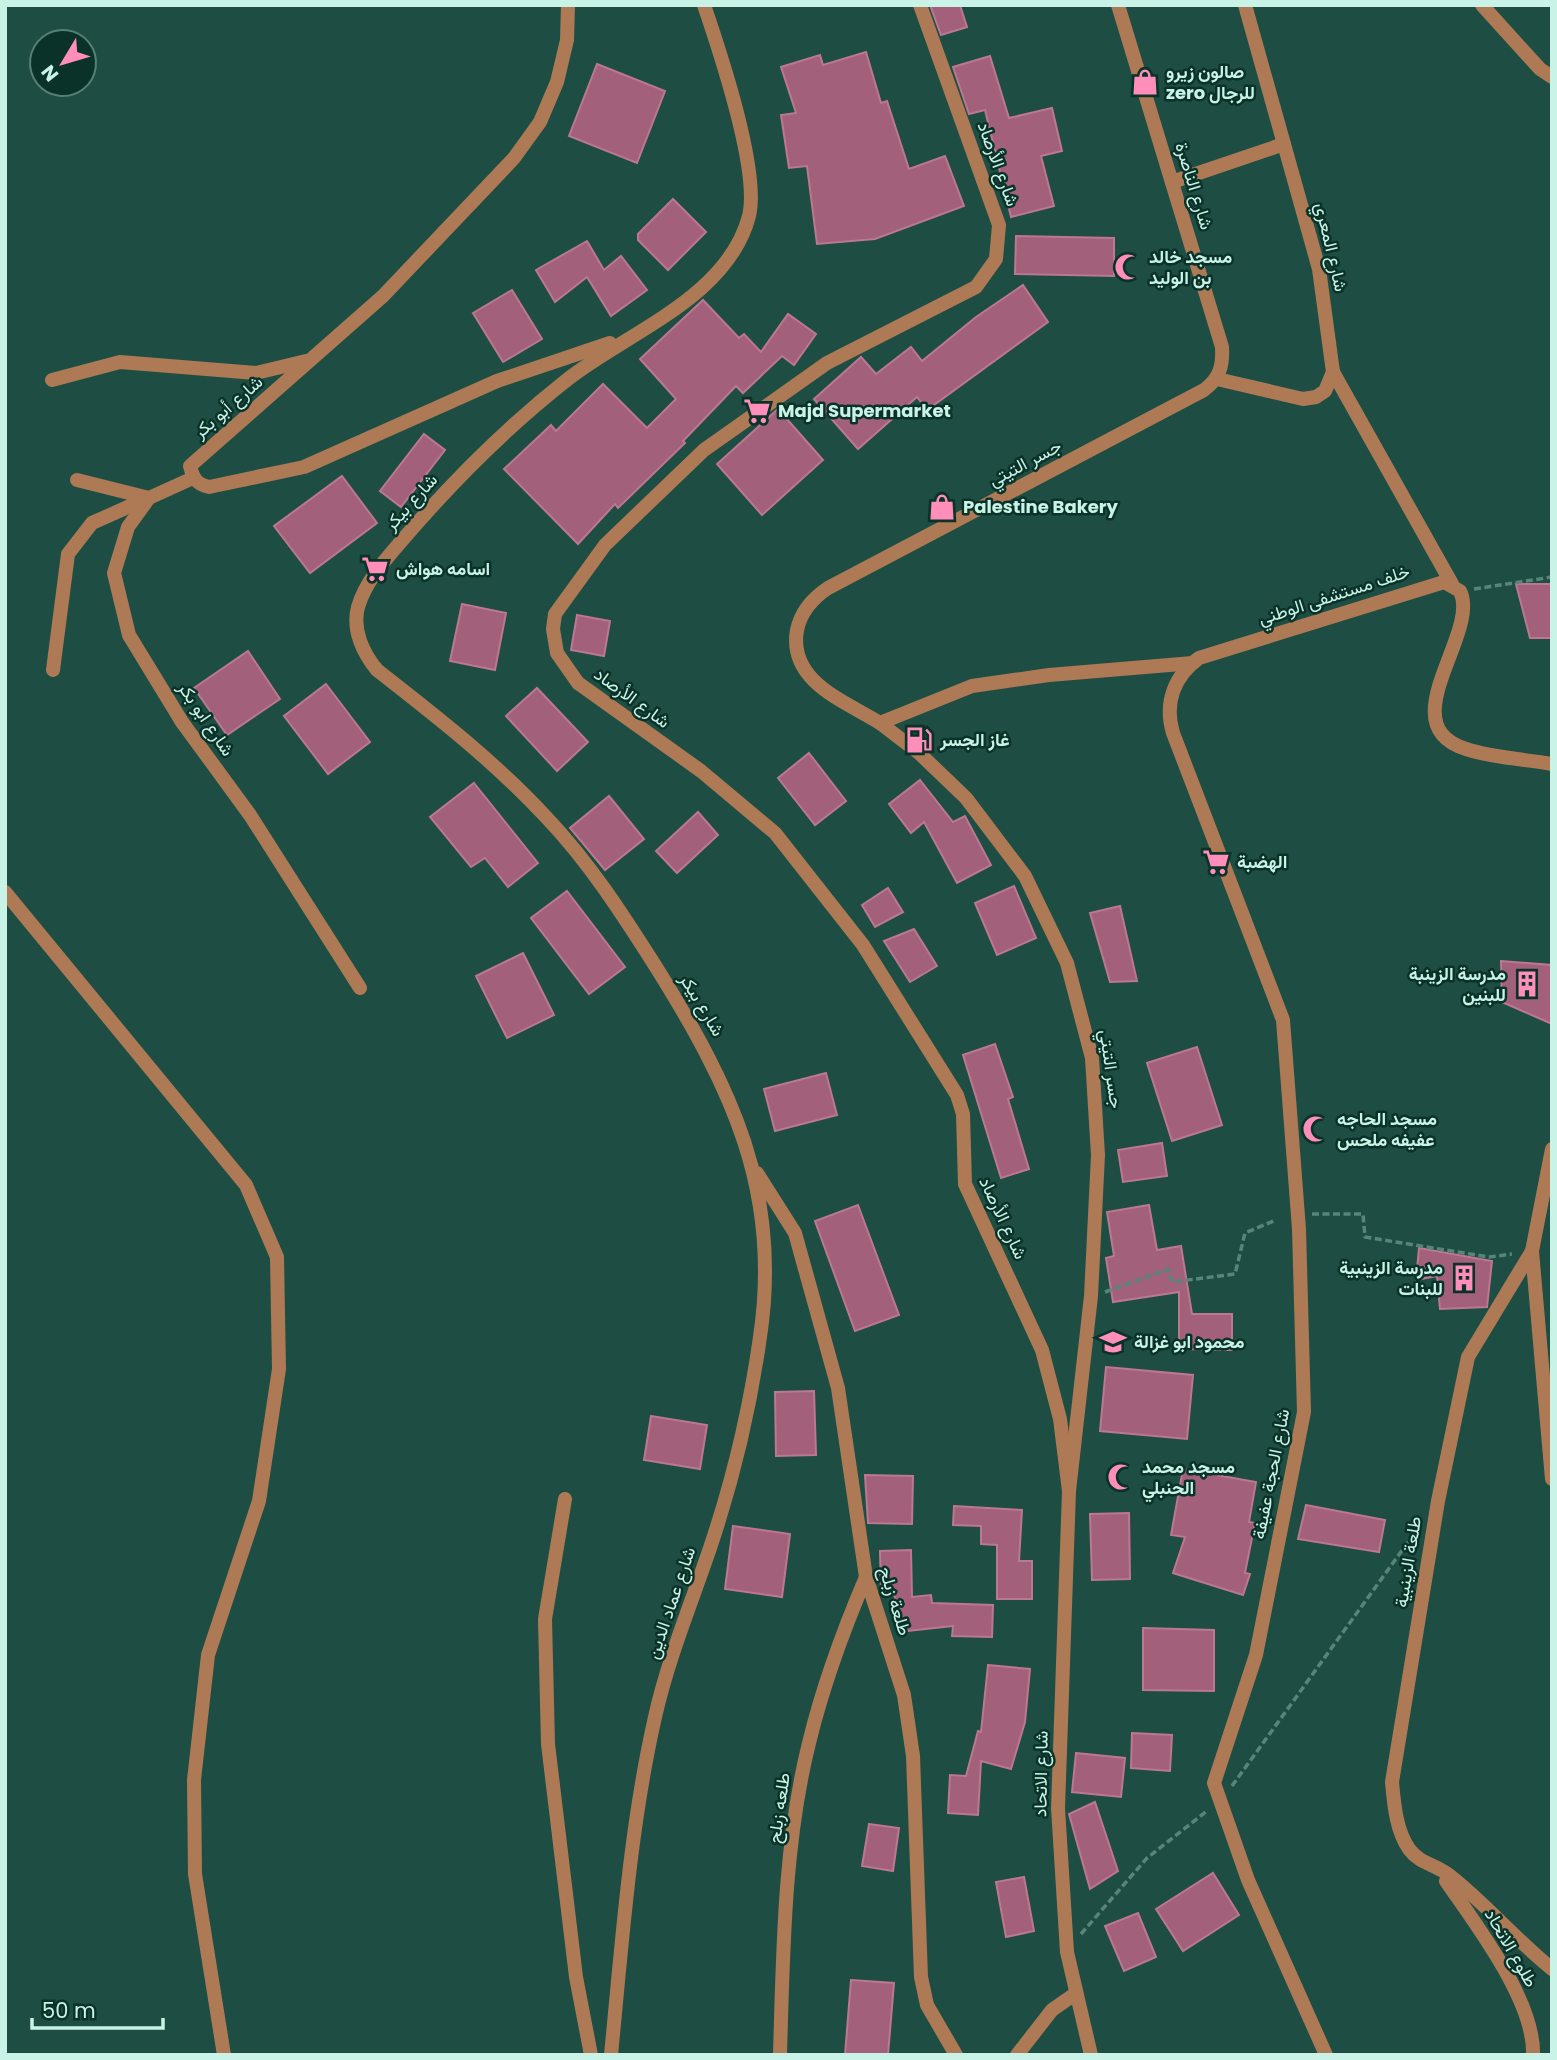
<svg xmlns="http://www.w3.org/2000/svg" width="1557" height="2060" font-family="Poppins,Vazirmatn,sans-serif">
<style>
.building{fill:#a3607a;stroke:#bc7791;stroke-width:2}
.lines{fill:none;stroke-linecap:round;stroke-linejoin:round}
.path{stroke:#578579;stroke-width:3.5;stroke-dasharray:7 3.5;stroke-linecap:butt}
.minor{stroke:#ae7a55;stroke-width:14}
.labels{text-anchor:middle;stroke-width:5;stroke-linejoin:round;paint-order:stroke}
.poi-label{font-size:18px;font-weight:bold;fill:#c9f3e6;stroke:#0a3229;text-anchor:start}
.street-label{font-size:18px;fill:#c9f3e6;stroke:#0a3229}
</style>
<rect width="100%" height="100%" fill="#1e4e43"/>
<g class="building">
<polygon points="930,5 960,5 967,27 941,35"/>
<polygon points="866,52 881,103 887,101 909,169 945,156 964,206 875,239 817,244 807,166 789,168 781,115 796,113 781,67 820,55 823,65"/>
<polygon points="990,56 1009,118 1052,108 1062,151 1041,156 1054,206 1011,217 985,110 969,114 953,67"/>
<polygon points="597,64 665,91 637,163 569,136"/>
<polygon points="673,199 706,232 668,270 638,240 638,234"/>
<polygon points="1016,236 1114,238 1114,276 1015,274"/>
<polygon points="587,241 604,270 621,256 647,290 611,316 587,277 555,302 536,270"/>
<polygon points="1023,285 1048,322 927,410 917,397 858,449 814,399 861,357 876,374 911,347 922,361 976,317"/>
<polygon points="512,290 542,339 503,362 473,313"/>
<polygon points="703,300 739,338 744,334 761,352 788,314 816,334 794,365 782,356 743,393 736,386 683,441 685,443 618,508 615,504 578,544 504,469 551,425 556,431 603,384 647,428 676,399 640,359"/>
<polygon points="778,409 823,460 762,515 717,464"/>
<polygon points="424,434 445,450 401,507 380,491"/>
<polygon points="342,476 377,523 310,573 274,526"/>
<polygon points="1516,584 1552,584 1552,638 1530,638"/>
<polygon points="462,604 506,613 495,670 450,661"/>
<polygon points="577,615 610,621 604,656 571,650"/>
<polygon points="248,651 280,699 227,735 194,688"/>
<polygon points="326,684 370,742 328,774 284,716"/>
<polygon points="537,688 588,742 557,771 506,716"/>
<polygon points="809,753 846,801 815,825 778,778"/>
<polygon points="920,780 953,822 965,816 991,865 957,883 924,822 911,833 889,804"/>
<polygon points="474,783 538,863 508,887 485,858 471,867 430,817"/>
<polygon points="609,796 644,839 605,870 570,828"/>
<polygon points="698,812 718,835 677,873 656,851"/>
<polygon points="1014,886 1036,938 997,955 975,903"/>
<polygon points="888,888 903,912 875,927 862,905"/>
<polygon points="567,891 625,967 589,994 531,918"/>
<polygon points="1120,906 1137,981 1110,982 1090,913"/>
<polygon points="914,929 937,966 910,982 884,941"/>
<polygon points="523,953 554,1015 507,1038 476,976"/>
<polygon points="1501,961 1552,965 1552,1024 1502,1002"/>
<polygon points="995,1044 1013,1097 1008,1099 1029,1169 1001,1178 963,1055"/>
<polygon points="1197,1047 1222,1125 1172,1141 1147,1063"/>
<polygon points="826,1073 837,1115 775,1131 764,1089"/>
<polygon points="1162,1143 1167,1176 1123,1182 1118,1150"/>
<polygon points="858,1205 899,1315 855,1331 815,1221"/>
<polygon points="1149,1205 1157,1250 1181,1246 1192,1314 1232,1314 1232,1350 1179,1349 1179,1292 1113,1302 1106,1258 1114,1256 1107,1212"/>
<polygon points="1419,1248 1492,1261 1487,1307 1440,1309 1437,1276 1416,1280"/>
<polygon points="1106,1367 1193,1375 1187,1439 1100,1431"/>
<polygon points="814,1391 816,1455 776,1456 775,1392"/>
<polygon points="651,1416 707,1425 700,1469 644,1460"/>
<polygon points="1183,1469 1256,1482 1249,1522 1255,1523 1245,1573 1250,1574 1243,1595 1173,1573 1185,1537 1171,1535"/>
<polygon points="865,1475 913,1476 912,1524 868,1523"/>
<polygon points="1306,1505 1385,1520 1379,1552 1298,1539"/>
<polygon points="954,1506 1022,1510 1019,1561 1032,1561 1032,1599 997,1599 997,1545 981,1544 981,1526 953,1525"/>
<polygon points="1129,1513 1130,1579 1092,1580 1090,1514"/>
<polygon points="733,1526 790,1534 782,1597 725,1589"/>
<polygon points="911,1550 912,1597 931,1595 932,1603 993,1605 992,1637 952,1636 953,1626 899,1632 894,1591 881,1591 880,1551"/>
<polygon points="1143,1628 1214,1630 1214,1691 1143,1690"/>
<polygon points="988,1665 1030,1669 1025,1722 1011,1769 981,1761 978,1815 948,1813 950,1775 966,1776 978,1731 981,1732"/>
<polygon points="1132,1733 1172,1735 1170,1771 1131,1768"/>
<polygon points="1076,1753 1125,1758 1121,1797 1072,1792"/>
<polygon points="1095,1802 1118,1871 1090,1889 1069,1814"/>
<polygon points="869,1824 899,1828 893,1871 862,1866"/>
<polygon points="1213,1873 1239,1915 1183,1951 1156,1909"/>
<polygon points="1024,1877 1034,1931 1006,1937 996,1882"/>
<polygon points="1138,1913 1156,1957 1124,1971 1105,1926"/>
<polygon points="851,1980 894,1983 888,2055 845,2055"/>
</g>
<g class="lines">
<g class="path">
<polyline points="1474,589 1552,577"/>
<polyline points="1312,1214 1363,1214 1365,1237 1489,1257 1512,1254"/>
<polyline points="1105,1292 1168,1269 1172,1282 1235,1274 1245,1233 1276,1220"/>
<polyline points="1232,1786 1416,1531"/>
<polyline points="1081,1934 1147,1858 1207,1811"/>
</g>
<g class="minor">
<path d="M568 5 567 40 557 82 540 122 514 158 383 296 190 466C193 478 196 484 209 487L304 467 497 381 610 343"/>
<polyline points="920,5 999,225 996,259 976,287 827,363 704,450 605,545 555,614 553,629 557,653 578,683 701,771 775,833 863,945 957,1095 963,1114 965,1184 1042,1350 1060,1419 1069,1491"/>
<path d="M1118 5 1222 347C1223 366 1220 378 1204 390L828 588C813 598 801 611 797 630 788 682 845 701 880 723L972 686 1049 675 1193 663"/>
<polyline points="1482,5 1540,69 1552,77"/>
<polyline points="1172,182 1284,144"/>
<polyline points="1333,372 1452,584"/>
<polyline points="1217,379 1303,399 1316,397 1325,391 1333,372 1319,269 1245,5"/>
<polyline points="52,380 120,362 256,373 306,361"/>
<polyline points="193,478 149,498 128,527 114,573 129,635 182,722 250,815 360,988"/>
<polyline points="77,480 149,498"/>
<polyline points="53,670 68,554 92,523 148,498"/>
<polyline points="880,723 919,753 966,798 1025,876 1067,963 1092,1058 1098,1155 1091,1296 1069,1491 1058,1808 1067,1952 1091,2055"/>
<polyline points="5,892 246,1185 277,1257 279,1369 259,1501 208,1655 194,1780 195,1874 224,2055"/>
<polyline points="1552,1149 1532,1251 1552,1479"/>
<polyline points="757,1173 795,1233 838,1388 866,1577 904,1695 913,1756 921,1977 927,2005 956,2055"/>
<path d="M1532 1251 1468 1357 1438 1501 1392 1782C1394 1804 1396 1830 1409 1849 1420 1864 1435 1864 1449 1875 1485 1903 1516 1940 1552 1969"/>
<polyline points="565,1499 545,1619 548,1744 576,1977 591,2055"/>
<path d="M1446 1881C1476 1925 1535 2001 1533 2055"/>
<path d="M611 2055C622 1943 630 1827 655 1717 668 1659 691 1604 710 1548 733 1480 750 1408 760 1337 782 1191 731 1087 656 967 623 915 589 862 546 817 495 762 436 716 377 670 363 653 352 630 358 607 366 580 387 558 405 537 454 480 508 426 568 379 628 332 728 297 749 216 760 171 720 52 704 5"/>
<path d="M780 2055C783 1952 784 1843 809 1743 823 1685 843 1631 866 1577"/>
<polyline points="1017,2055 1052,2010 1075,1994"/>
<path d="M1326 2055 1248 1880 1214 1783 1256 1655 1304 1412 1299 1229 1283 1020 1173 733C1164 703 1174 676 1199 658L1444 582 1460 591C1481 633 1389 725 1466 749 1493 758 1524 759 1552 764"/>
</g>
</g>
<defs>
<g id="shop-bare" transform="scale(2.1)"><path d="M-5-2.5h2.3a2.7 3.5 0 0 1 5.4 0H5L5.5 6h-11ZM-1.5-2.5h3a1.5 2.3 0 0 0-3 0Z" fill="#ff8ebb" stroke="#0a3229" stroke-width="2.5" paint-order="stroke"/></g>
<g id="mosque-bare" transform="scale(2.1)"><path d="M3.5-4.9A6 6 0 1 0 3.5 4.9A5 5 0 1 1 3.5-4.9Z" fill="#ff8ebb" stroke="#0a3229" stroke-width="2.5" paint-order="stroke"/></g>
<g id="supermarket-bare" transform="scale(2.1)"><path d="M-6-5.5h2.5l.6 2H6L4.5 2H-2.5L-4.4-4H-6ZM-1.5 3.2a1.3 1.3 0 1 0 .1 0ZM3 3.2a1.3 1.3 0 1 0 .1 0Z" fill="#ff8ebb" stroke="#0a3229" stroke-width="2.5" paint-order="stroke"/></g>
<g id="fuel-bare" transform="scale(2.1)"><path d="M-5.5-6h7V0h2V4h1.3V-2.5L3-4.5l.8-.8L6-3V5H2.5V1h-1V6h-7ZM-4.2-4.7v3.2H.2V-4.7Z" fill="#ff8ebb" stroke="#0a3229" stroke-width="2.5" paint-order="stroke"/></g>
<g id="building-bare" transform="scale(2.1)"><path d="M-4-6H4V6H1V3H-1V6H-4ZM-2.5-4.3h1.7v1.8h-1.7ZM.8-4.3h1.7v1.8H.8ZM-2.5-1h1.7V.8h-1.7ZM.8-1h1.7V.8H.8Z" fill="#ff8ebb" stroke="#0a3229" stroke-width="2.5" paint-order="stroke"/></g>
<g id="school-bare" transform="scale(2.1)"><path d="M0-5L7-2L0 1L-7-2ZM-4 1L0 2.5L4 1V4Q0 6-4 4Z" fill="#ff8ebb" stroke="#0a3229" stroke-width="2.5" paint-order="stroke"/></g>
</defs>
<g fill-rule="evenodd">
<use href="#shop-bare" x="1145" y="82"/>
<use href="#mosque-bare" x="1128" y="267"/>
<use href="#supermarket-bare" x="757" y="411"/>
<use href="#shop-bare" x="942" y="507"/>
<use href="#supermarket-bare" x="375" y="569"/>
<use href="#fuel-bare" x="919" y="740"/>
<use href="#supermarket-bare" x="1216" y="862"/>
<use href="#building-bare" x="1527" y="984"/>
<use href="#mosque-bare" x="1316" y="1129"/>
<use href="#building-bare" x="1464" y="1278"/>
<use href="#school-bare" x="1113" y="1342"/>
<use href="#mosque-bare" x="1121" y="1477"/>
</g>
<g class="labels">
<g class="poi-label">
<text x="1166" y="78">صالون زيرو<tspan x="1166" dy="21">zero للرجال</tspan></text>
<text x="1149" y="263">مسجد خالد<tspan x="1149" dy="21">بن الوليد</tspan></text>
<text x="778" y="417">Majd Supermarket</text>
<text x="963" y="513">Palestine Bakery</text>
<text x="396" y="575">اسامه هواش</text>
<text x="940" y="746">غاز الجسر</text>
<text x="1237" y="868">الهضبة</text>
<text x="1506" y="980" text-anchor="end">مدرسة الزينبة<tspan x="1506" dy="21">للبنين</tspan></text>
<text x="1337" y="1125">مسجد الحاجه<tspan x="1337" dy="21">عفيفه ملحس</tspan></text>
<text x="1443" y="1274" text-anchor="end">مدرسة الزينبية<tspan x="1443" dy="21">للبنات</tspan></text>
<text x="1134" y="1348">محمود ابو غزالة</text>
<text x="1142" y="1473">مسجد محمد<tspan x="1142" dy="21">الحنبلي</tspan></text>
</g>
<g class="street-label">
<text transform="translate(998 164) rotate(70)" y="6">شارع الأرصاد</text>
<text transform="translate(1194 186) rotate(73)" y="6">شارع الناصرة</text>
<text transform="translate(1331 247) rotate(77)" y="6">شارع المعري</text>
<text transform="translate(228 407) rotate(-41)" y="6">شارع أبو بكر</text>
<text transform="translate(1025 463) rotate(-28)" y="6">جسر التيتي</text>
<text transform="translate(411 502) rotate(-48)" y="6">شارع بيكر</text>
<text transform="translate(1334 595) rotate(-18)" y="6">خلف مستشفى الوطني</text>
<text transform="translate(632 698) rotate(36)" y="6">شارع الأرصاد</text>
<text transform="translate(206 719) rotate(56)" y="6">شارع ابو بكر</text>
<text transform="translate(702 1005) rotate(59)" y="6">شارع بيكر</text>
<text transform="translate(1111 1069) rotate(82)" y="6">جسر التيتي</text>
<text transform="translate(1003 1218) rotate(65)" y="6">شارع الأرصاد</text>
<text transform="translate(1271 1474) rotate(-79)" y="6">شارع الحجة عفيفة</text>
<text transform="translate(1408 1562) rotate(-81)" y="6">طلعة الزينبية</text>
<text transform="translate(895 1601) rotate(73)" y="6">طلعة زبلح</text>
<text transform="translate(671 1603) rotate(-71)" y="6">شارع عماد الدين</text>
<text transform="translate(1041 1774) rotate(-89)" y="6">شارع الاتحاد</text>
<text transform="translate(779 1808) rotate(-82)" y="6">طلعه زبلح</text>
<text transform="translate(1511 1948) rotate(60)" y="6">طلوع الاتحاد</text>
</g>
</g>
<rect width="1557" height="2060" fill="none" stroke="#c9f3e6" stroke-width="14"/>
<g transform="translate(63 63) rotate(232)"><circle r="33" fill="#0a3229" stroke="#567f75" stroke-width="2"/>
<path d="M0-5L12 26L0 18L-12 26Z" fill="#ff8ebb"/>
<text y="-10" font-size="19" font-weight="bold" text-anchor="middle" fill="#c9f3e6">N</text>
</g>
<path d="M32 2018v10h131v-10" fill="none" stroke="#c9f3e6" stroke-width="3.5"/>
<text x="42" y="2018" font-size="21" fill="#c9f3e6" stroke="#0a3229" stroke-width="5" paint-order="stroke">50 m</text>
</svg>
